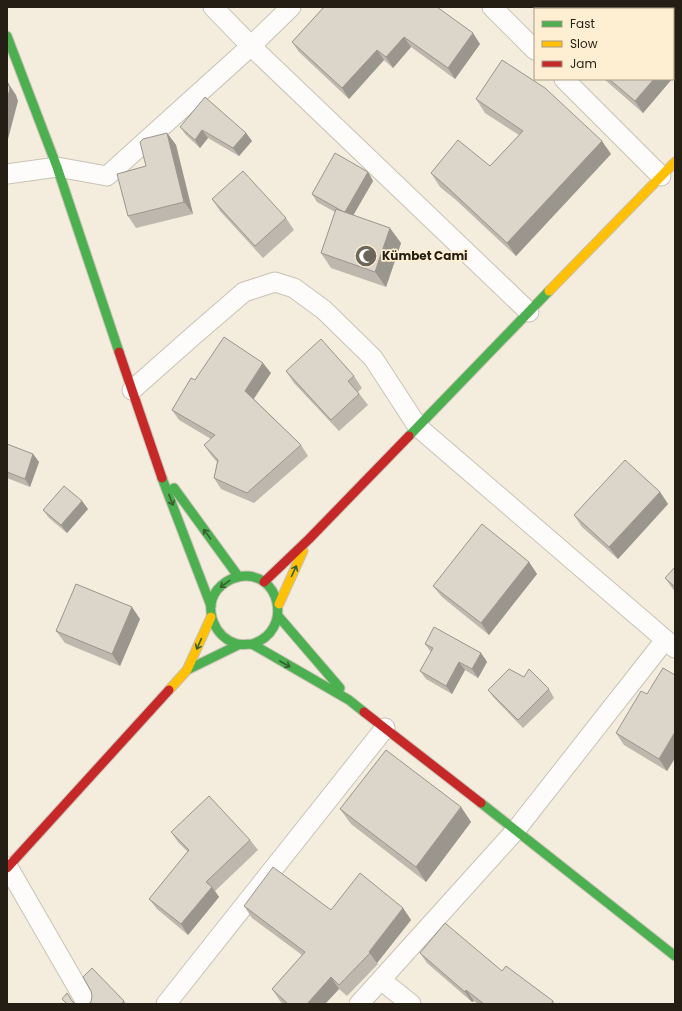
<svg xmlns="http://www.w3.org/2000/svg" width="682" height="1011" font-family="Poppins,sans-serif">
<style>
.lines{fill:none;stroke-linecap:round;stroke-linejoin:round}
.street-casing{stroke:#c9c2b6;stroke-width:21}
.fast-casing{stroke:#c9c2b6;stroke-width:11}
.slow-casing{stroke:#c9c2b6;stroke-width:11}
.jam-casing{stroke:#c9c2b6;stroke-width:11}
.street{stroke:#fdfcfa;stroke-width:19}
.fast{stroke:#4caf50;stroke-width:9}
.slow{stroke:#ffc107;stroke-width:9}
.jam{stroke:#c62828;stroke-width:9}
.wall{fill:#bdb7ad}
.shaded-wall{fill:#9a958d}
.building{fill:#dcd5c9;stroke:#9a958d}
.oneway{stroke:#365f2f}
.labels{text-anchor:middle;stroke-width:3.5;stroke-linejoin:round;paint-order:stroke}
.poi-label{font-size:12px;font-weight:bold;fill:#241e14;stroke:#ffefd2;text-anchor:start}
</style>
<rect width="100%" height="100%" fill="#f4ecdc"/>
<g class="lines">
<g class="street-casing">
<g id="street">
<polyline points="213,7 251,46 529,312"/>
<polyline points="492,7 535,50"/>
<polyline points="564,79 661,176"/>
<polyline points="7,174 57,167 107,176 251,46 291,7"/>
<polyline points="132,390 193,336 244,292 275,282 294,288 324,310 373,358 418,427 675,648"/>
<polyline points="8,867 87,1004"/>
<polyline points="381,980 411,1004"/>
<polyline points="166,1004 385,728"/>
<polyline points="359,1004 515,831 665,640"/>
</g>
</g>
<g class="fast-casing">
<g id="fast">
<polyline points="7,36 57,167 119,352"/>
<polyline points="409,436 549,291"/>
<polyline points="162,478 211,606"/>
<polyline points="174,488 238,576"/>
<polyline points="279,617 340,688"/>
<path d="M252 644C294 632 281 568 238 577 229 579 223 583 217 590 203 609 214 637 237 644 242 645 247 644 252 644L349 700 364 712"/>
<polyline points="187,670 238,645"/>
<polyline points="481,803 675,956"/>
</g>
</g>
<g class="slow-casing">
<g id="slow">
<polyline points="549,291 675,162"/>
<polyline points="279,604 303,551"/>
<polyline points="169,690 187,670 211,617"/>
</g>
</g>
<g class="jam-casing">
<g id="jam">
<polyline points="119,352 162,478"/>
<polyline points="264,582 309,539 409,436"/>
<polyline points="364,712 481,803"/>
<polyline points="7,868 169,690"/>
</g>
</g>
<use href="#street" class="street"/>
<use href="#fast" class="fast"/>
<use href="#slow" class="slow"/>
<use href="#jam" class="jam"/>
</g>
<g class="wall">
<polygon points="324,7 480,44 455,79 411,47 393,68 384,60 349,99 299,52 292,42"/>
<polygon points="604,79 672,79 643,113"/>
<polygon points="476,99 611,154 516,256 456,200 440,187 431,173 490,166 519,135 485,113"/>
<polygon points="180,127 246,133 252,141 239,156 208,138 200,148 186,135"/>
<polygon points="167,133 176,145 193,214 136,228 128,216 146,166"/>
<polygon points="368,172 373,181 353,215 401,243 386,287 331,268 321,253 335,212 317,202 312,194"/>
<polygon points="212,199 286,218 294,230 263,258 220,211"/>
<polygon points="286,371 354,376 362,388 358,392 368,405 339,431 294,383"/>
<polygon points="271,373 254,399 301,445 308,456 254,503 221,489 214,478 217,462 211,455 204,445 211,439 179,420 172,410 195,380"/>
<polygon points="7,444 33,454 39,462 30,487 7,478"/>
<polygon points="660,492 668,504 618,559 582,527 574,515"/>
<polygon points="82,501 88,509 67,533 49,518 43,510"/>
<polygon points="529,562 537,574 489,635 442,597 433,586"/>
<polygon points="675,567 675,592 665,578"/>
<polygon points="140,619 120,666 65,643 56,631"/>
<polygon points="425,644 481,653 487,662 478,678 465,670 452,694 426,679 420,671 431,652"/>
<polygon points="675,675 675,758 667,771 624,745 616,733 647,694"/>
<polygon points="524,677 549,689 554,698 523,728 494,698 488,690"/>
<polygon points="461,807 471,822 426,882 351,824 340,809"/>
<polygon points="171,832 250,840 258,850 215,891 219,897 188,935 157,909 149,899 188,852 178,842"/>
<polygon points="244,906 331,910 403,908 411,920 377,963 378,964 347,996 339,989 325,1004 283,1004 280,1001 272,989 302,955 252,918"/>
<polygon points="420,953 502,971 553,1001 555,1004 478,1004 474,1001 472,1002 427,963"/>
<polygon points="124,1001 127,1004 88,1004"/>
</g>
<g class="shaded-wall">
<polygon points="473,33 480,44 455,79 448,68"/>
<polygon points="404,37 411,47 393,68 386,57"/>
<polygon points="377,50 384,60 349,99 342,88"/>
<polygon points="675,55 675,76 673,78 673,57"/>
<polygon points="654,79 672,79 643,113 635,101"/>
<polygon points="8,83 16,95 18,101 7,143 7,100"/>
<polygon points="202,130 208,138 200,148 195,140"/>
<polygon points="167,133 176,145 193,214 184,202"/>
<polygon points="246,133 252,141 239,156 233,148"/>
<polygon points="602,141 611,154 516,256 507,243"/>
<polygon points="368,172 373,181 350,221 344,213"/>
<polygon points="390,228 401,243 386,287 375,272"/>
<polygon points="263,363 271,373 252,401 245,391"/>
<polygon points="33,454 39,462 30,487 25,479"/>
<polygon points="660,492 668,504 618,559 609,547"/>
<polygon points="82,501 88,509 67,533 61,525"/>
<polygon points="529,562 537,574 489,635 481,623"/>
<polygon points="132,607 140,619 120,666 112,654"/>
<polygon points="481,653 487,662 478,678 472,669"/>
<polygon points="459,662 465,670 452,694 446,686"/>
<polygon points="675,732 675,758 667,771 659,759"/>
<polygon points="461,807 471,822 426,882 416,867"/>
<polygon points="212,887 219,897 188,935 181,924"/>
<polygon points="403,908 411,920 377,963 369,952"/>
<polygon points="331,977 339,989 325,1004 307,1004"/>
<polygon points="466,990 474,1001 472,1002 465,992"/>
</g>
<g class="building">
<polygon points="324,7 437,7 473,33 448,68 404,37 386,57 377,50 342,88 292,42"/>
<polygon points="602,7 630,7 632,9 601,9"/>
<polygon points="673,44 675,46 675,55 673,57"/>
<polygon points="502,60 545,88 602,141 507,243 447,187 431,173 458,140 490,166 523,131 476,99"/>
<polygon points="609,79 654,79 635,101"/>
<polygon points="7,83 8,83 10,89 7,100"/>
<polygon points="205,97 246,133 233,148 202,130 195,140 180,127"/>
<polygon points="167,133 184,202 128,216 117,174 146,166 140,142 143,139"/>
<polygon points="335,153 368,172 345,212 342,211 312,194"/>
<polygon points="243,171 286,218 255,246 212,199"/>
<polygon points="336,209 390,228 375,272 321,253"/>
<polygon points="224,337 263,363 245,391 301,445 247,493 214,478 218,460 204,445 215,435 172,410 191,378 195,380"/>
<polygon points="321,339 354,376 348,381 359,394 331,420 286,371"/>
<polygon points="7,444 33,454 25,479 7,472"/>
<polygon points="625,460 660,492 609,547 574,515"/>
<polygon points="64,486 82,501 61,525 43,510"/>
<polygon points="482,524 529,562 481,623 433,586"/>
<polygon points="675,567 675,587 665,578"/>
<polygon points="76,584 132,607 112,654 56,631"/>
<polygon points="434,627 481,653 472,669 459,662 446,686 420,671 433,648 425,644"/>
<polygon points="663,668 675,675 675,732 659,759 616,733 641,691 647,694"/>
<polygon points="509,669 524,677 529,669 549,689 518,720 488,690"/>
<polygon points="386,750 461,807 416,867 340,809"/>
<polygon points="209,796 250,840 206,882 212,887 181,924 149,899 189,850 171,832"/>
<polygon points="273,867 331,910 360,873 403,908 369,952 370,953 339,985 331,977 307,1004 288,1004 272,989 305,952 244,906"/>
<polygon points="445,923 502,971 506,966 553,1001 551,1004 484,1004 466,990 465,992 420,953"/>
<polygon points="92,968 124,1001 121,1004 88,1004 91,1002 92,996 91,991 83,977"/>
<polygon points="67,993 72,1001 75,1004 67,1004 62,999"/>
</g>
<defs><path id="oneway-shaft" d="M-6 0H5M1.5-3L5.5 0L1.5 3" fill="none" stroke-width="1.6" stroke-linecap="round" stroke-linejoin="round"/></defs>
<g class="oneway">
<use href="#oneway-shaft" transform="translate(171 500) rotate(69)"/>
<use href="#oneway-shaft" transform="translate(207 534) rotate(-126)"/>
<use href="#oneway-shaft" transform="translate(294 571) rotate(-65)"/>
<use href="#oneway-shaft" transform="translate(225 584) rotate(144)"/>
<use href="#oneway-shaft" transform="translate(199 644) rotate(114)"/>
<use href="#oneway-shaft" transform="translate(285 664) rotate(30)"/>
</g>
<defs>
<g id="mosque-disc" transform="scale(1.15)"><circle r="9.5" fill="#6d665a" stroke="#ffefd2"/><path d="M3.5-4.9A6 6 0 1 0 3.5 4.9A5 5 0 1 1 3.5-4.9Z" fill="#fff"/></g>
</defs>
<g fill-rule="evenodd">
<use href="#mosque-disc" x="366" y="256"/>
</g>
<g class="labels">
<g class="poi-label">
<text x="382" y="260">Kümbet Cami</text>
</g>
</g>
<rect width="682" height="1011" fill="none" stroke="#241e14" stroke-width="16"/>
<rect x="534" y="8" width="140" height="72" fill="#ffefd2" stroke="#a79b86"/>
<rect x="542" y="21" width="20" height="6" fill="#4caf50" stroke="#a79b86"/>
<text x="570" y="28" font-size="12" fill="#241e14">Fast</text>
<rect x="542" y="41" width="20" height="6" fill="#ffc107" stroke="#a79b86"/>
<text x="570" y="48" font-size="12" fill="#241e14">Slow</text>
<rect x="542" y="61" width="20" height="6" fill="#c62828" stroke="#a79b86"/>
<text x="570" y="68" font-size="12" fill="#241e14">Jam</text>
</svg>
